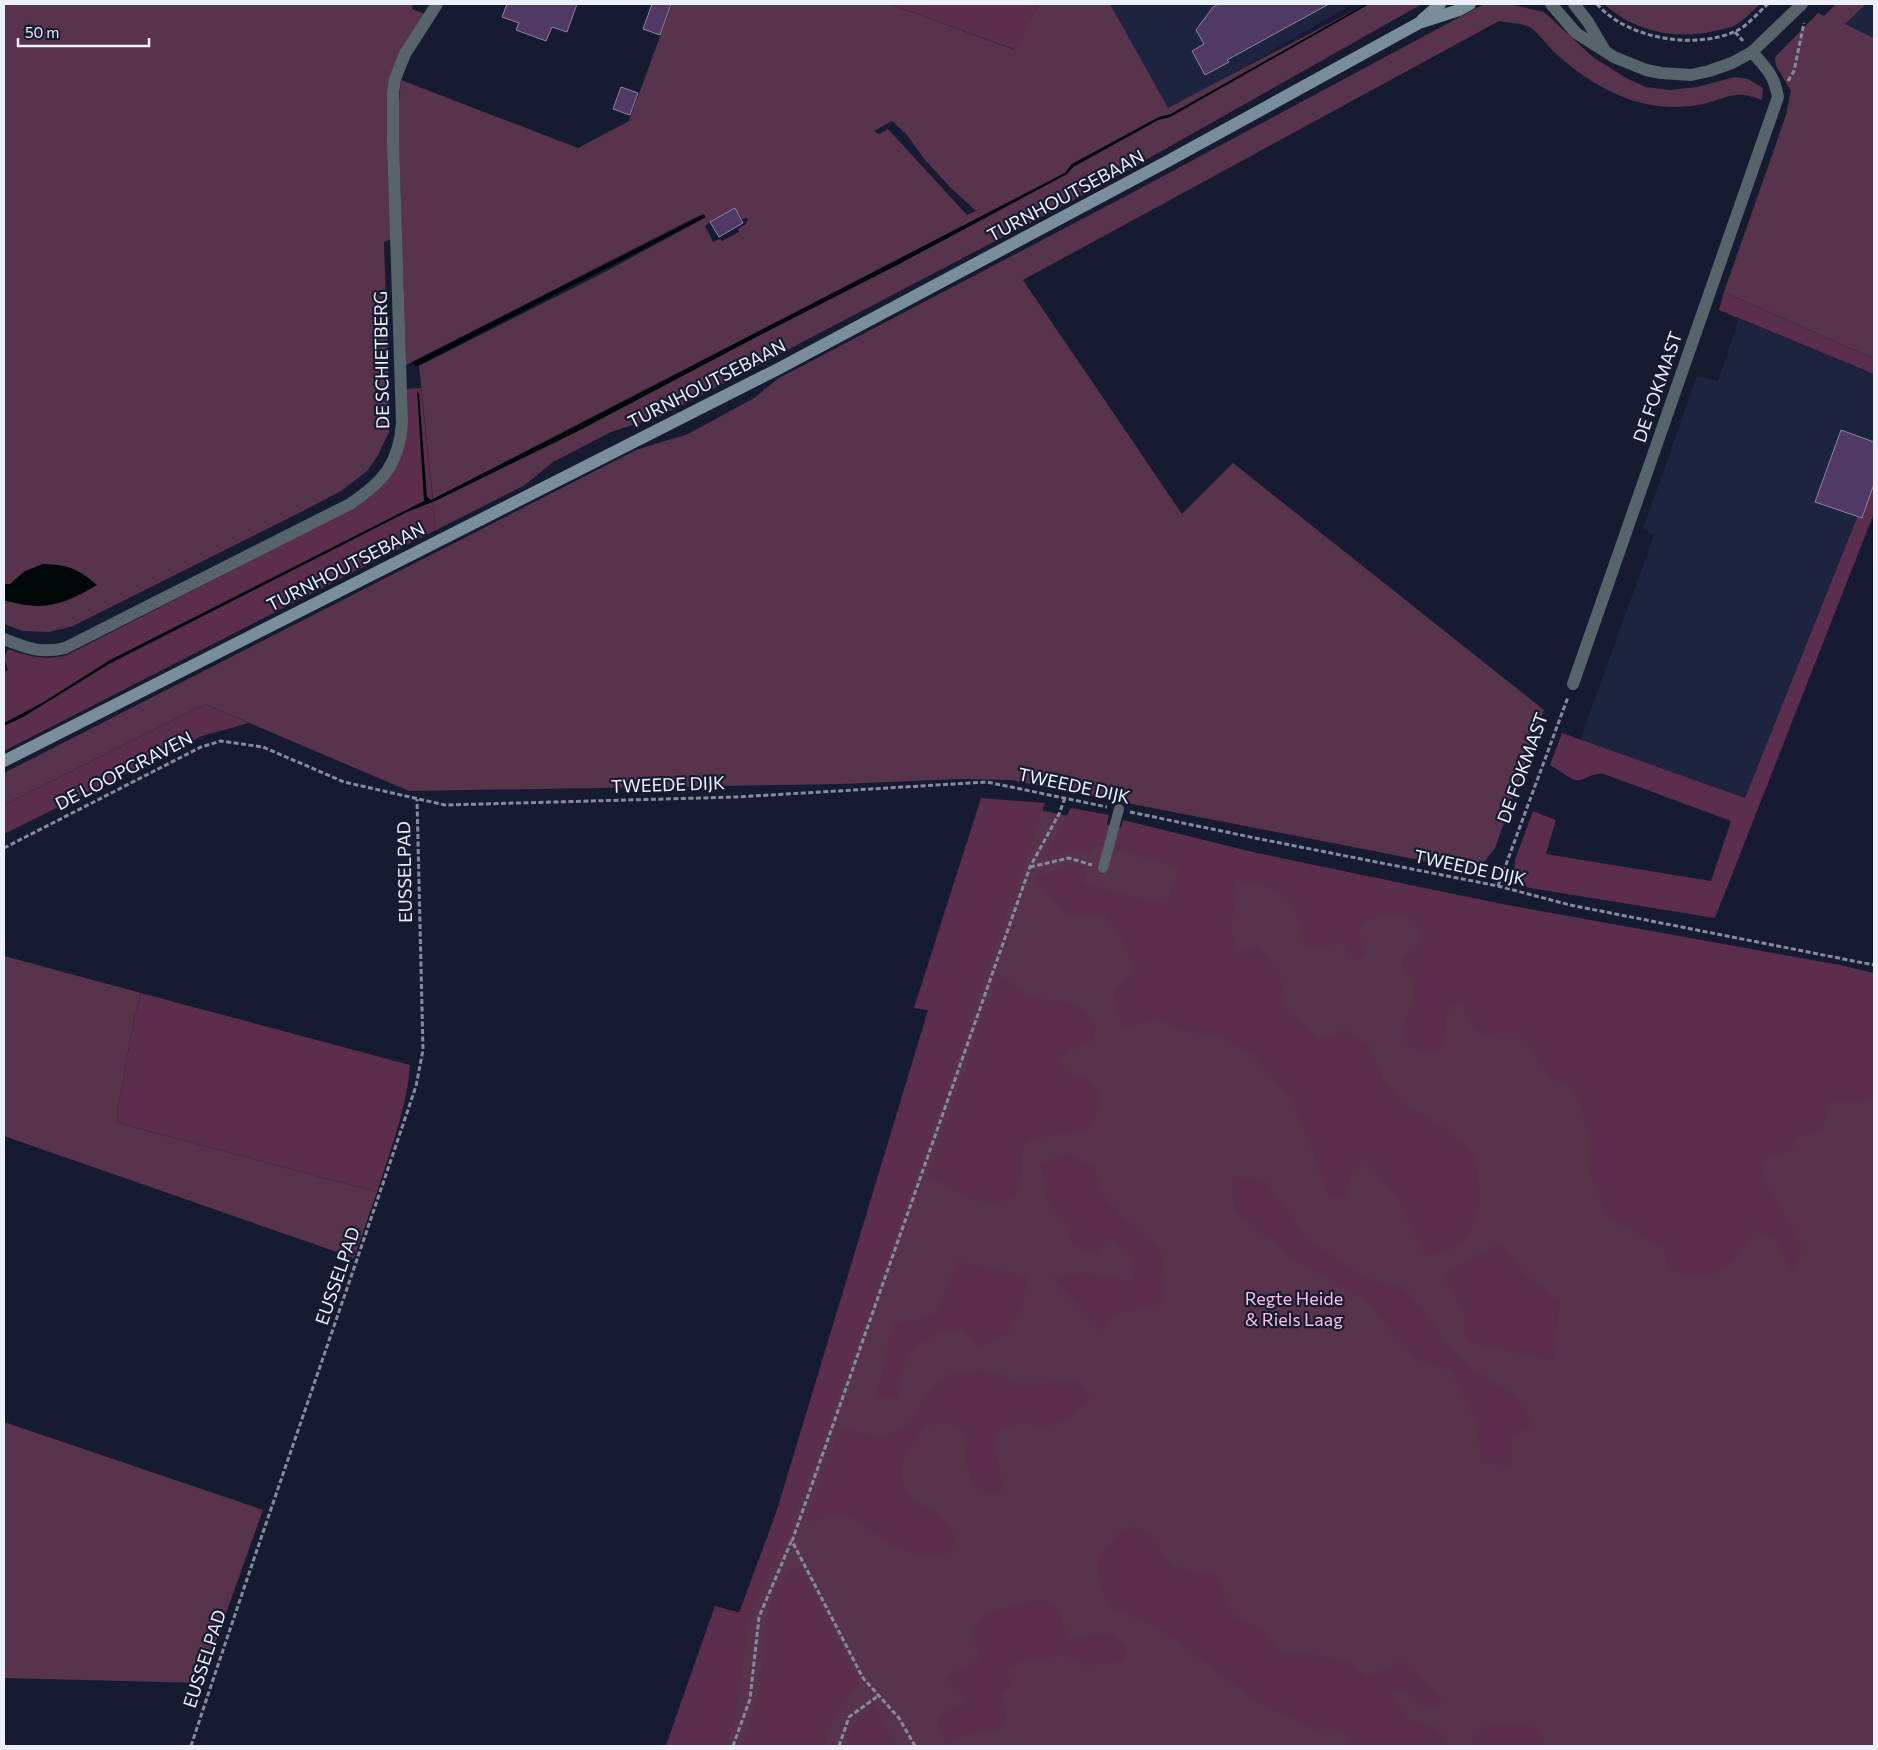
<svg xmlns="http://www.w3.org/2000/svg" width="1878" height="1750" font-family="Commissioner,sans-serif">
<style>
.built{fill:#1d2440}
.green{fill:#58334c;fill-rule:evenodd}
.forest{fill:#5a2e4c}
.water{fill:#000708}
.building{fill:#503965;stroke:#90839f}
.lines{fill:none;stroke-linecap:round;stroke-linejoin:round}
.path{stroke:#868b9b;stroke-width:3;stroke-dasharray:5 2.5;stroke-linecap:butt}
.service{stroke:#58646c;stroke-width:10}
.minor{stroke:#58646c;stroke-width:12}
.secondary{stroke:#7a8d9a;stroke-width:12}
.labels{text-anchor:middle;stroke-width:4.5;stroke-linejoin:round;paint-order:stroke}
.street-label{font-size:18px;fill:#ecf0fc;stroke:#161b31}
.park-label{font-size:18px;fill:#fcbfe6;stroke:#161b31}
</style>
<rect width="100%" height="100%" fill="#161b31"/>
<g class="built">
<polygon points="1103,4 1352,4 1167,113"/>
<polygon points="1866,4 1874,4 1874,38 1845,24"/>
<polygon points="1739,319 1874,374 1874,475 1745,798 1580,740 1654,535 1643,529 1697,376 1718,381"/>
</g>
<g class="green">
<polygon points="4,4 413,4 412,9 425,14 396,61 391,239 384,242 390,422 389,432 377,457 367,471 341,491 301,512 73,626 49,632 23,631 4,624"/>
<path d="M672 4H890L1015 50 1038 4H1110L1168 108 1366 4 1171 114 1159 117 1072 164 1065 173 433 499 419 366 603 273 706 217 704 214 694 218 406 365 398 112 401 80 578 148 629 121ZM892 121 906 134 926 161 950 187 976 211 967 215 888 129 879 134 874 131ZM735 208 742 219 747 218 748 220 746 222V224L738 229 739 232 722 241 720 239 713 242 705 226 710 222 707 220 710 222Z"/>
<polygon points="1369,4 1422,4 1089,192 661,416 611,432 553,462 525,485 436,530 433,502 580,430 758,336 899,264 1067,174 1073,167 1158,120 1170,117"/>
<path d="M1484 4H1508L1544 12 1593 57 1626 78 1646 87 1670 90 1697 87 1735 77 1748 79 1763 88 1762 100C1734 89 1729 98 1703 104 1683 108 1662 108 1642 103 1609 95 1578 74 1553 51 1547 45 1536 30 1529 27 1521 23 1508 23 1499 21L1023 280 1182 514 1233 463 1544 710 1495 848 1485 861 1470 870 1010 780 960 779 842 784 409 791 205 704 4 805V773L636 450 688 434 754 398 779 378 1126 196Z"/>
<path d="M1604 4H1760C1753 10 1746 19 1737 24 1732 28 1722 29 1715 31 1675 40 1635 32 1604 4Z"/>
<polygon points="1836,4 1866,4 1845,24 1874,38 1874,359 1724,292 1786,115 1791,91 1776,66 1775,57 1818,13 1824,16"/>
<polygon points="983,803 1035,809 1256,856 1874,978 1874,1746 666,1746 715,1606 740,1613 777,1511 929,1010 914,1008"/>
<polygon points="4,956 141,993 135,1014 117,1113 118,1123 377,1192 354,1258 4,1136"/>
<polygon points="4,1422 263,1510 201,1683 4,1678"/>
</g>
<g class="forest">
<polygon points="890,4 1038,4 1016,50"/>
<polygon points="1724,292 1874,359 1874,374 1719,310"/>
<path d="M421 388 436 530 4 751V672L8 670 4 658 8 649C28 656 45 661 67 655L358 506C407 471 408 445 407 389Z"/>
<path d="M1874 475V513L1715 918 1530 888 1520 885 1514 872 1515 860 1533 811 1556 820 1546 854 1711 881 1731 821 1604 774C1592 772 1582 782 1576 780 1568 778 1558 769 1550 765L1562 733 1745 798Z"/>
<polygon points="205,704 249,723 202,736 4,834 4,805"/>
<polygon points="981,798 1045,803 895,1237 787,1537 773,1567 762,1585 748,1621 738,1701 731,1735 727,1746 666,1746 715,1606 739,1613 777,1510 928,1010 914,1008"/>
<polygon points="1071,808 1109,815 1102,845 1094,843 1091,853 1067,851 1043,858"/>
<path d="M1123 820 1257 853 1502 904 1840 965 1874 973V1095C1862 1107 1843 1098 1828 1104 1822 1114 1828 1121 1820 1129 1813 1138 1806 1131 1799 1137 1795 1140 1793 1146 1791 1151L1769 1155 1760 1164 1762 1180 1775 1198 1802 1248 1792 1270 1776 1240 1756 1229C1743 1249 1728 1273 1701 1276 1691 1277 1679 1272 1669 1270L1663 1247 1608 1217 1590 1172 1588 1135 1581 1102 1568 1085 1557 1080 1549 1075 1524 1038 1517 1032 1480 1033 1473 1027 1461 1003 1453 1004C1440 1016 1451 1040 1437 1049 1433 1052 1428 1052 1423 1051 1387 1044 1416 1008 1415 989 1415 979 1408 973 1402 966L1403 960C1408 954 1416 950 1419 943 1421 938 1420 932 1419 928 1412 908 1364 912 1359 931 1358 937 1364 946 1365 953L1359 960H1354C1351 955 1347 948 1343 944 1335 939 1319 953 1309 946 1303 941 1302 932 1300 925 1291 884 1269 887 1234 880L1235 902 1230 927 1238 953 1257 947 1279 972 1285 1010 1320 1041 1344 1030 1369 1046 1384 1082 1404 1104 1442 1128 1476 1157 1480 1200 1468 1235 1449 1249 1426 1256 1399 1200 1365 1158 1350 1173 1347 1196 1331 1199 1293 1100 1254 1055 1218 1035 1180 1030 1159 1019 1124 1027 1113 994 1136 971 1123 940 1105 914H1067L1034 878 1071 864 1087 868 1083 884 1166 905 1180 867 1115 849Z"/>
<path d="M998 974 1027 996 1035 999 1063 1001 1076 1005 1089 1015 1095 1028 1092 1040C1080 1046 1064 1050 1059 1063 1065 1075 1076 1077 1088 1079 1091 1083 1096 1088 1098 1093 1104 1106 1092 1120 1085 1130L1030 1139C1016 1148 1023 1167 1020 1181 1019 1187 1016 1192 1014 1197 1009 1199 1004 1201 998 1202 975 1206 948 1185 928 1175Z"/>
<path d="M141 993 410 1065C407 1107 390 1152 377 1192L118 1123 117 1113 135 1014Z"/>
<polygon points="1068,1154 1092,1166 1103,1197 1124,1219 1160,1250 1165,1301 1135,1310 1115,1313 1103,1330 1052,1277 1083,1273 1134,1282 1133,1255 1109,1237 1096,1254 1074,1245 1066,1223 1047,1200 1041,1164"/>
<polygon points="1233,1177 1264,1180 1306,1239 1346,1266 1375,1282 1400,1286 1427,1315 1449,1348 1471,1369 1493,1381 1518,1400 1532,1423 1512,1437 1511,1466 1482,1462 1475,1418 1452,1370 1420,1361 1363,1298 1291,1257 1234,1208"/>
<polygon points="1501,1243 1523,1274 1560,1302 1553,1360 1466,1341 1465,1314 1444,1275"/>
<polygon points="958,1262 1027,1277 1021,1308 1006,1334 980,1347 963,1329 937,1331 908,1355 900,1377 897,1399 877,1396 886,1353 895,1322 916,1321 937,1313"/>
<path d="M981 1371 998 1373 1015 1383 1027 1384 1078 1382 1087 1391 1089 1399C1075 1414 1064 1425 1042 1426 1038 1426 1035 1424 1031 1424 1016 1421 1005 1426 994 1435 994 1454 1002 1472 1001 1491L995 1495C962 1488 967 1458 965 1432 953 1422 937 1420 923 1428 915 1439 904 1452 902 1465 892 1510 954 1504 954 1544 952 1546 949 1551 946 1553 931 1561 900 1550 887 1542 872 1532 862 1519 844 1516 835 1514 816 1520 806 1521L840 1428 880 1438 902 1430 911 1422 930 1391 952 1373Z"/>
<path d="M1134 1527C1154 1532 1159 1557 1176 1567 1181 1570 1206 1572 1214 1574L1236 1620 1243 1621 1266 1632 1269 1639 1280 1654H1311L1349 1663 1367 1677 1402 1662 1442 1701 1438 1707 1421 1705 1406 1689 1390 1692 1408 1721 1429 1724 1446 1740 1448 1746H1351L1346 1732 1326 1727 1318 1730 1257 1701 1162 1629 1109 1606 1099 1578 1098 1558 1123 1531Z"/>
<path d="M800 1568 810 1583 831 1629 860 1683C843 1702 828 1720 824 1746H743C753 1721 759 1694 763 1667 765 1654 763 1641 765 1628 768 1608 777 1574 800 1568Z"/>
<polygon points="1042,1600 1058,1610 1063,1628 1071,1640 1091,1635 1110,1634 1126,1648 1123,1661 1088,1665 1066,1655 1025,1659 1006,1668 1010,1684 1000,1696 1006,1715 999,1732 966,1733 947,1745 937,1720 953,1708 968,1702 948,1678 963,1668 981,1661 971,1628 987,1614 1019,1604"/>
<path d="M874 1708 897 1746H846C849 1728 859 1718 874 1708Z"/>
<polygon points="1510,1724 1539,1729 1545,1746 1471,1746 1472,1741 1484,1727"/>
</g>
<g class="water">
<polygon points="1366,4 1369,4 1170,117 1158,120 1073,167 1067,174 899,264 758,336 580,430 435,501 407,512 109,664 23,717 4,726 4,723 42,703 110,660 424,501 417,390 419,394 427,497 431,500 580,424 1065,173 1072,164 1159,117 1171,114"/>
<polygon points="703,215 705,216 704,218 417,366 413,364 413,362"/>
<path d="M43 564C69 565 77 568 97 585 63 605 43 612 4 600V584H10L25 571Z"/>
</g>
<g class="building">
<polygon points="507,4 577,4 567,32 552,27 546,41 516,30 519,23 502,17"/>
<polygon points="652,4 671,4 660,35 643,29"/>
<polygon points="1218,4 1329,4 1227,60 1229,62 1205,75 1192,51 1204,44 1196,30 1213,7"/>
<polygon points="621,87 638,93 630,115 613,109"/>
<polygon points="735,208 743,223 719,237 710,222"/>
<polygon points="1841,430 1874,442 1874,484 1862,518 1815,502"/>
</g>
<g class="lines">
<g class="path">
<path d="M1597 4C1627 39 1695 50 1736 31 1748 26 1758 12 1768 4"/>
<polyline points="1735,32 1743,41"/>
<polyline points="1788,81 1794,71 1804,23"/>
<polyline points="1130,812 1260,839 1498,886 1570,905 1874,965"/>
<polyline points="4,848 201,747 221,741 263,747 344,782 445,805 737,797 987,782 1107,807"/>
<polyline points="1030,867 1069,858 1092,865"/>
<polyline points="1498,886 1568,697"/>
<path d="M191 1746C264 1525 342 1306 416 1086L423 1050 417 799"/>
<polyline points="733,1746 750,1699 759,1617 791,1542"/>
<polyline points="839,1746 849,1717 878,1696"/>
<polyline points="915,1746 899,1718 863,1678 792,1541 1030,867 1059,814 1065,798"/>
</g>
<polyline class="service" points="1103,868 1119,809"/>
<g class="minor">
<polyline points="1551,4 1576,33 1614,57 1646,70 1661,73 1691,75 1709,71 1732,63 1752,52 1802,4"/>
<polyline points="1574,4 1588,22 1604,49"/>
<path d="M4 639C27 648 40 654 65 648L350 504C383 482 399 464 402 423L393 140V94L395 79 405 54 437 4"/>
<path d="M1573 684 1778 97C1774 75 1767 69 1752 52"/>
</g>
<g class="secondary">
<polyline points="1422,20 1440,4"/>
<polyline points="4,761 778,369 1168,161 1419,23 1459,10 1470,4"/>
</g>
</g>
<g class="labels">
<g class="street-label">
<text transform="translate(1066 196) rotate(-28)" y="6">TURNHOUTSEBAAN</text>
<text transform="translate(382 360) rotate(-91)" y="6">DE SCHIETBERG</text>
<text transform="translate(707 384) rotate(-27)" y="6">TURNHOUTSEBAAN</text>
<text transform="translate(1658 387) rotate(-71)" y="6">DE FOKMAST</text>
<text transform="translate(346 567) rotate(-27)" y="6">TURNHOUTSEBAAN</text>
<text transform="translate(1523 768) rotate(-70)" y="6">DE FOKMAST</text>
<text transform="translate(124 771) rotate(-27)" y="6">DE LOOPGRAVEN</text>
<text transform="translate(668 785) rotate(-2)" y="6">TWEEDE DIJK</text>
<text transform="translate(1074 786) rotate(12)" y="6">TWEEDE DIJK</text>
<text transform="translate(1470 868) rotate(12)" y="6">TWEEDE DIJK</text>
<text transform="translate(405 872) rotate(-91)" y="6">EUSSELPAD</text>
<text transform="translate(338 1276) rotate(-71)" y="6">EUSSELPAD</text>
<text transform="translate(205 1659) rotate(-72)" y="6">EUSSELPAD</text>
</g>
<g class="park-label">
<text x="1294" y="1305">Regte Heide<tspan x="1294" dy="21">&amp; Riels Laag</tspan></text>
</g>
</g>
<rect width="1878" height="1750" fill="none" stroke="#ecf0fc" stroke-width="10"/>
<path d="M18 38v8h131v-8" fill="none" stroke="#ecf0fc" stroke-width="2.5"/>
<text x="25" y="38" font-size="15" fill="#ecf0fc" stroke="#161b31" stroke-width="4" paint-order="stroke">50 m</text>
</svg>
